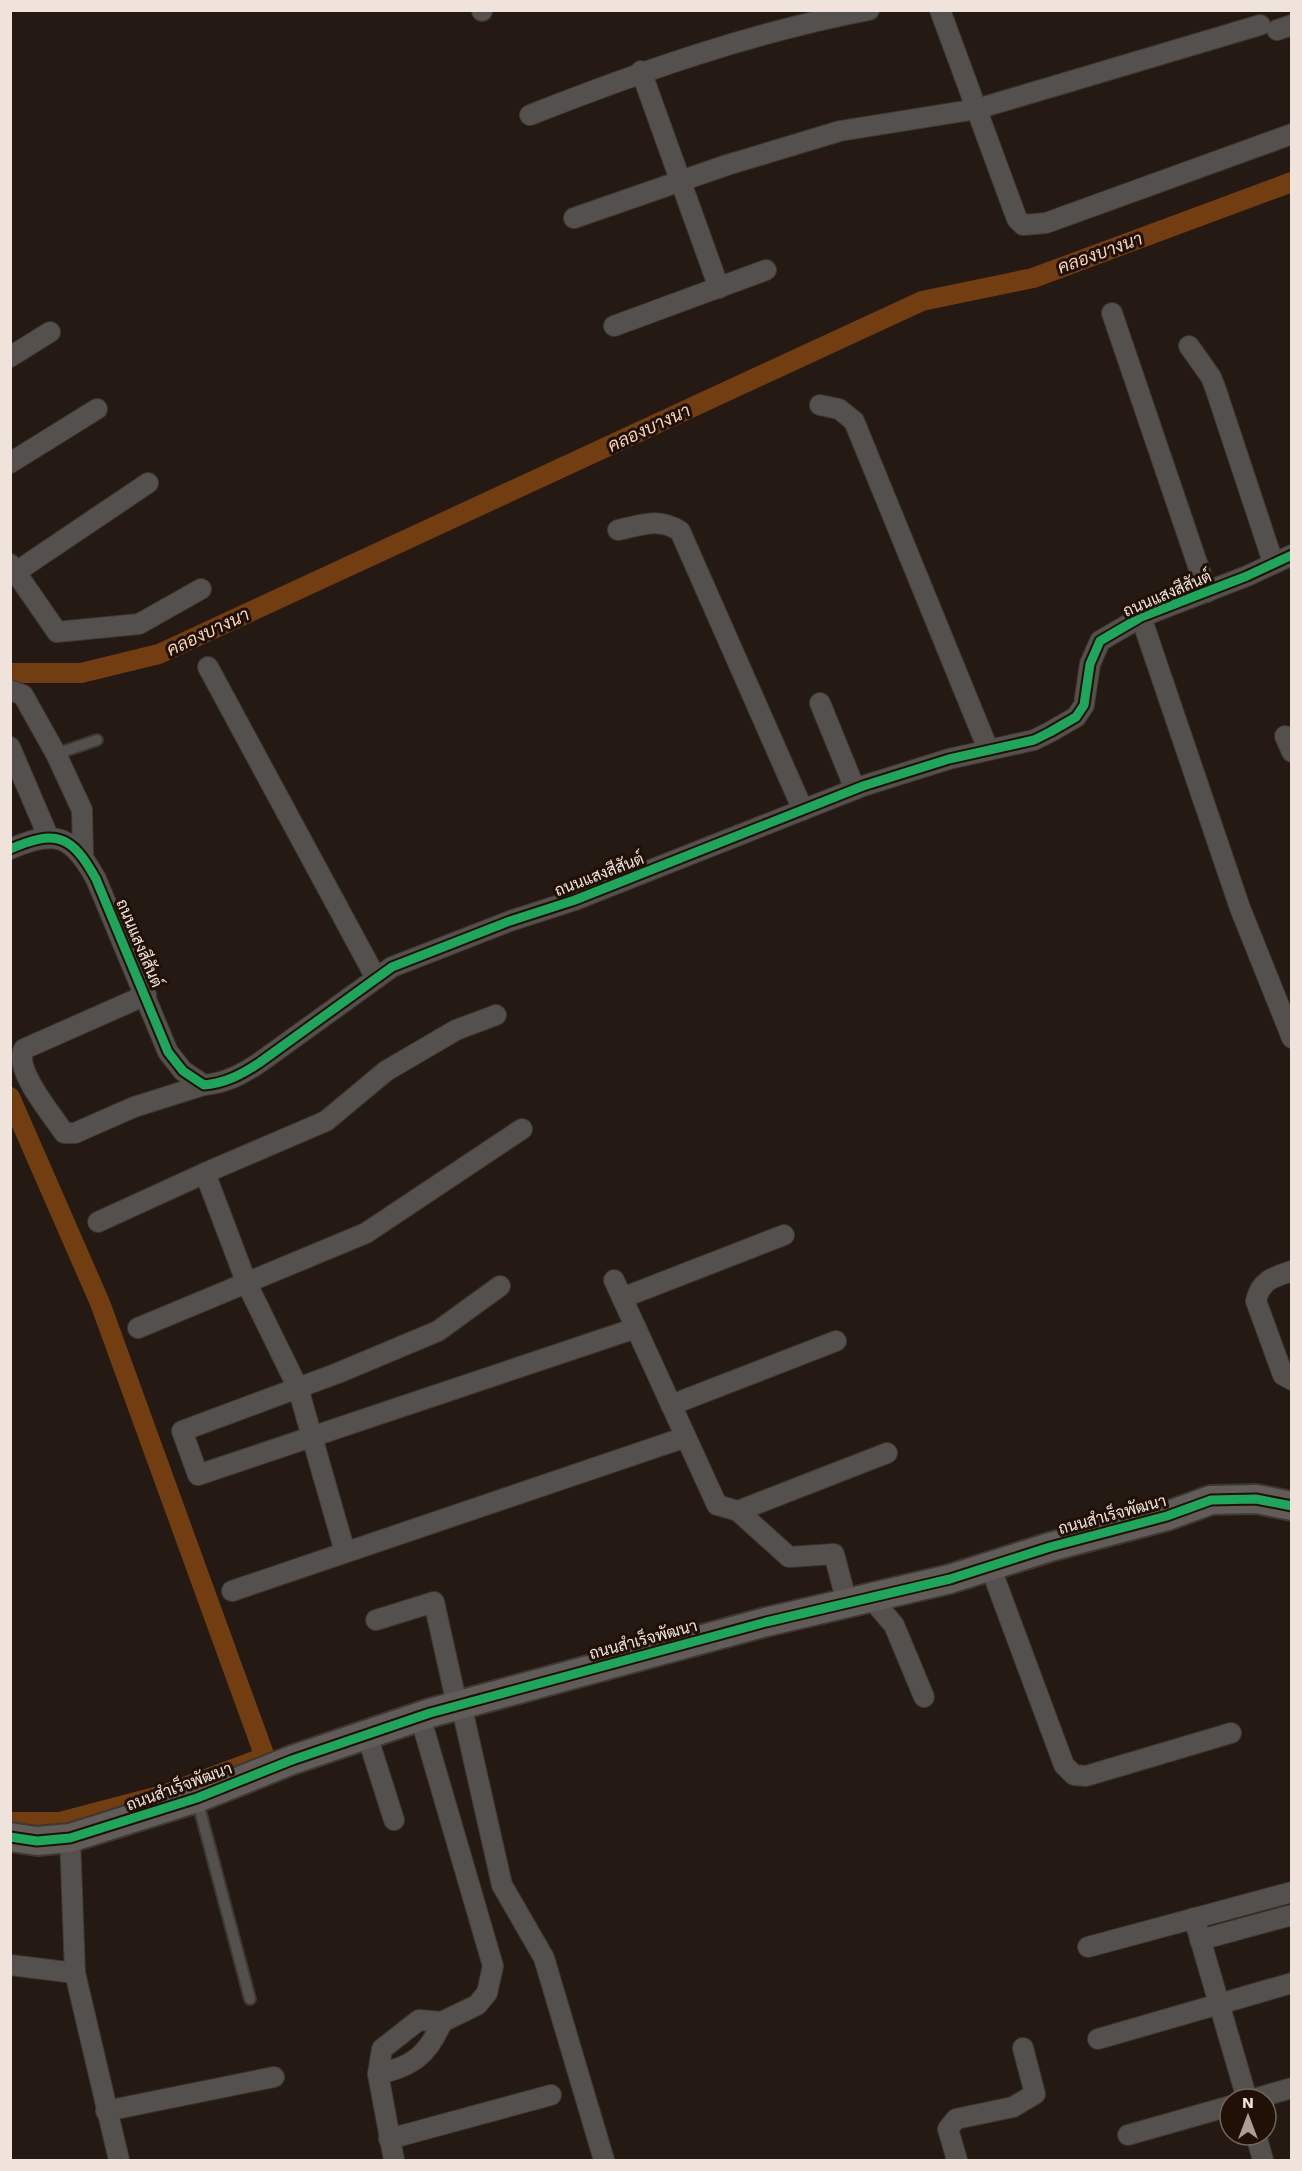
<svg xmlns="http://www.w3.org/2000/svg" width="1302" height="2171" font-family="'Work Sans',Sarabun,sans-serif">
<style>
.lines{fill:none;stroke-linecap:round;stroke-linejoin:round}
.canal{stroke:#723d11;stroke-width:20}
.lane-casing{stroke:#3f3731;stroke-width:14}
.street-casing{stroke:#3f3731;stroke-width:22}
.secondary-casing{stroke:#3f3731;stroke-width:32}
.lane{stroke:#54504e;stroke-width:10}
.street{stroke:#54504e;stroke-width:20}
.secondary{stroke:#615c59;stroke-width:28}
.cycleway-casing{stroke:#201005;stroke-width:13}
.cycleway{stroke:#20a55d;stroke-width:9}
.labels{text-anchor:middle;stroke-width:6;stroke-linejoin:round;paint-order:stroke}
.street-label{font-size:16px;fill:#f0e3db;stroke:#201005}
.water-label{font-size:18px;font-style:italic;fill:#f6d2bb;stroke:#201005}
</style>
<rect width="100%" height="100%" fill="#241a13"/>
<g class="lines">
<g class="canal">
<polyline points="10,673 81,673 159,654 922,301 1033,278 1292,182"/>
<polyline points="10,1097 100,1303 265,1757 163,1795 60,1822 10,1822"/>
</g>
<g class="lane-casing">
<g id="lane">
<polyline points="56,754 97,740"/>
<polyline points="197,1799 250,1999"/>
</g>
</g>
<g class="street-casing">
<g id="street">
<polyline points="940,10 1017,219 1023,225 1046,223 1292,134"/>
<polyline points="482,11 482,10"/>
<polyline points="1277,30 1292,25"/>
<polyline points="641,71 719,288"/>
<path d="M530 115C642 71 750 33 869 10"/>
<polyline points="574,218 727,165 840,131 977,109 1260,25"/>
<polyline points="1112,313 1207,592"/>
<polyline points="614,326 766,270"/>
<polyline points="1189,346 1211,377 1216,390 1273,562"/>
<polyline points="10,357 50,332"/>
<polyline points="820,405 839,409 854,421 988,749"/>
<polyline points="10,463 97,409"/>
<path d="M618 530C642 525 658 517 680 531L803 810"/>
<polyline points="10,564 57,632 139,624 201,589"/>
<polyline points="16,572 148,483"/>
<polyline points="1141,617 1240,908 1292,1038"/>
<polyline points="208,667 376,978"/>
<polyline points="10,690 23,695 56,754 82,810 83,855"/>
<polyline points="820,703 855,789"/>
<polyline points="1285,736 1292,752"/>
<polyline points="10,747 48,836"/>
<path d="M10 849C56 829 72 835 96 879L168 1052 183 1071 204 1085C225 1083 241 1075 259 1063L392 967 510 921 575 900 863 786 949 759 1034 740 1050 732 1076 717 1084 705 1090 664 1100 641 1141 617 1247 576 1292 555"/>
<path d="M146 995 24 1049C13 1070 52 1114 64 1133H75L134 1107 204 1085"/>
<polyline points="98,1222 205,1173"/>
<path d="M1292 1271C1273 1277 1260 1281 1256 1301L1283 1375 1292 1380"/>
<polyline points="614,1280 717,1505 738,1511 789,1557 834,1554 847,1603"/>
<polyline points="500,1286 438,1331 338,1373 182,1431 198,1475 636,1328"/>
<polyline points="622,1298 784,1235"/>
<polyline points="138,1328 366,1233 522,1129"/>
<polyline points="671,1405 836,1341"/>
<polyline points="738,1511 887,1453"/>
<polyline points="345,1552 298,1388 247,1284 205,1173 326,1121 386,1071 456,1030 496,1015"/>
<polyline points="990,1566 1064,1765 1074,1775 1086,1776 1231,1733"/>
<polyline points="232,1591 686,1437"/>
<polyline points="870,1597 894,1625 924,1697"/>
<polyline points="376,1620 434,1602 457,1705"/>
<polyline points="461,1704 502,1885 544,1958 604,2160"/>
<polyline points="367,1735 394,1820"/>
<polyline points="70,1838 75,1973 119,2160"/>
<polyline points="1194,1918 1247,2099"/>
<polyline points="1200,1940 1292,1915"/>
<polyline points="1088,1947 1292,1892"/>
<polyline points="10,1965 75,1973"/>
<polyline points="1098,2039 1292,1983"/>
<path d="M378 2074C412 2067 428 2055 442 2022"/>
<polyline points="1253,2099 1292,2088"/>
<polyline points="106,2111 274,2077"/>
<polyline points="1128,2135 1230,2106"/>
<polyline points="1256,2135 1263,2160"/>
<polyline points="389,2139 551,2095"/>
<polyline points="394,2160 378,2074 382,2049 419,2020 442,2022 477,2005 487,1993 493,1966 420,1716"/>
<polyline points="957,2160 948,2129 956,2119 1013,2107 1035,2094 1023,2048"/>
</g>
</g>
<g class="secondary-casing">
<polyline id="secondary" points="10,1837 37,1841 70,1838 197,1798 292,1760 430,1713 766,1622 950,1579 1050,1547 1167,1516 1211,1500 1256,1499 1292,1506"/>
</g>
<use href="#lane" class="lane"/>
<use href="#street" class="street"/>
<use href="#secondary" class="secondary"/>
<g class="cycleway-casing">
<g id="cycleway">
<path d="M10 849C56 829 72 835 96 879L168 1052 183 1071 204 1085C225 1083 241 1075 259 1063L392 967 510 921 575 900 863 786 949 759 1034 740 1050 732 1076 717 1084 705 1090 664 1100 641 1141 617 1247 576 1292 555"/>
<polyline points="10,1837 37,1841 70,1838 197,1798 292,1760 430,1713 766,1622 950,1579 1050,1547 1167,1516 1211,1500 1256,1499 1292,1506"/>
</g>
</g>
<use href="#cycleway" class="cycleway"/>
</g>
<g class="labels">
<g class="street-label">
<text transform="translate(1167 593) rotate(-23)" y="6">ถนนแสงสีสันต์</text>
<text transform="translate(599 874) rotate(-21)" y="6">ถนนแสงสีสันต์</text>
<text transform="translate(140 943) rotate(67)" y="6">ถนนแสงสีสันต์</text>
<text transform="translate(1112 1514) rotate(-15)" y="6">ถนนสำเร็จพัฒนา</text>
<text transform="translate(643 1639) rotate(-15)" y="6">ถนนสำเร็จพัฒนา</text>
<text transform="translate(179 1786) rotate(-20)" y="6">ถนนสำเร็จพัฒนา</text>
</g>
<g class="water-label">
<text transform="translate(1100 253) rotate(-20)" y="6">คลองบางนา</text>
<text transform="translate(649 428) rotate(-25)" y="6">คลองบางนา</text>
<text transform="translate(208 632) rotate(-25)" y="6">คลองบางนา</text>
</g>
</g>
<rect width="1302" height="2171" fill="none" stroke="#f0e3db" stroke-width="24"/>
<g transform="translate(1248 2117)"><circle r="28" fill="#201005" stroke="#73645b" stroke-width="1.5"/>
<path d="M0-4.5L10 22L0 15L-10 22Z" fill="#a99d95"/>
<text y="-9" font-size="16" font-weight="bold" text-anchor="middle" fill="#f0e3db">N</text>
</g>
</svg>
